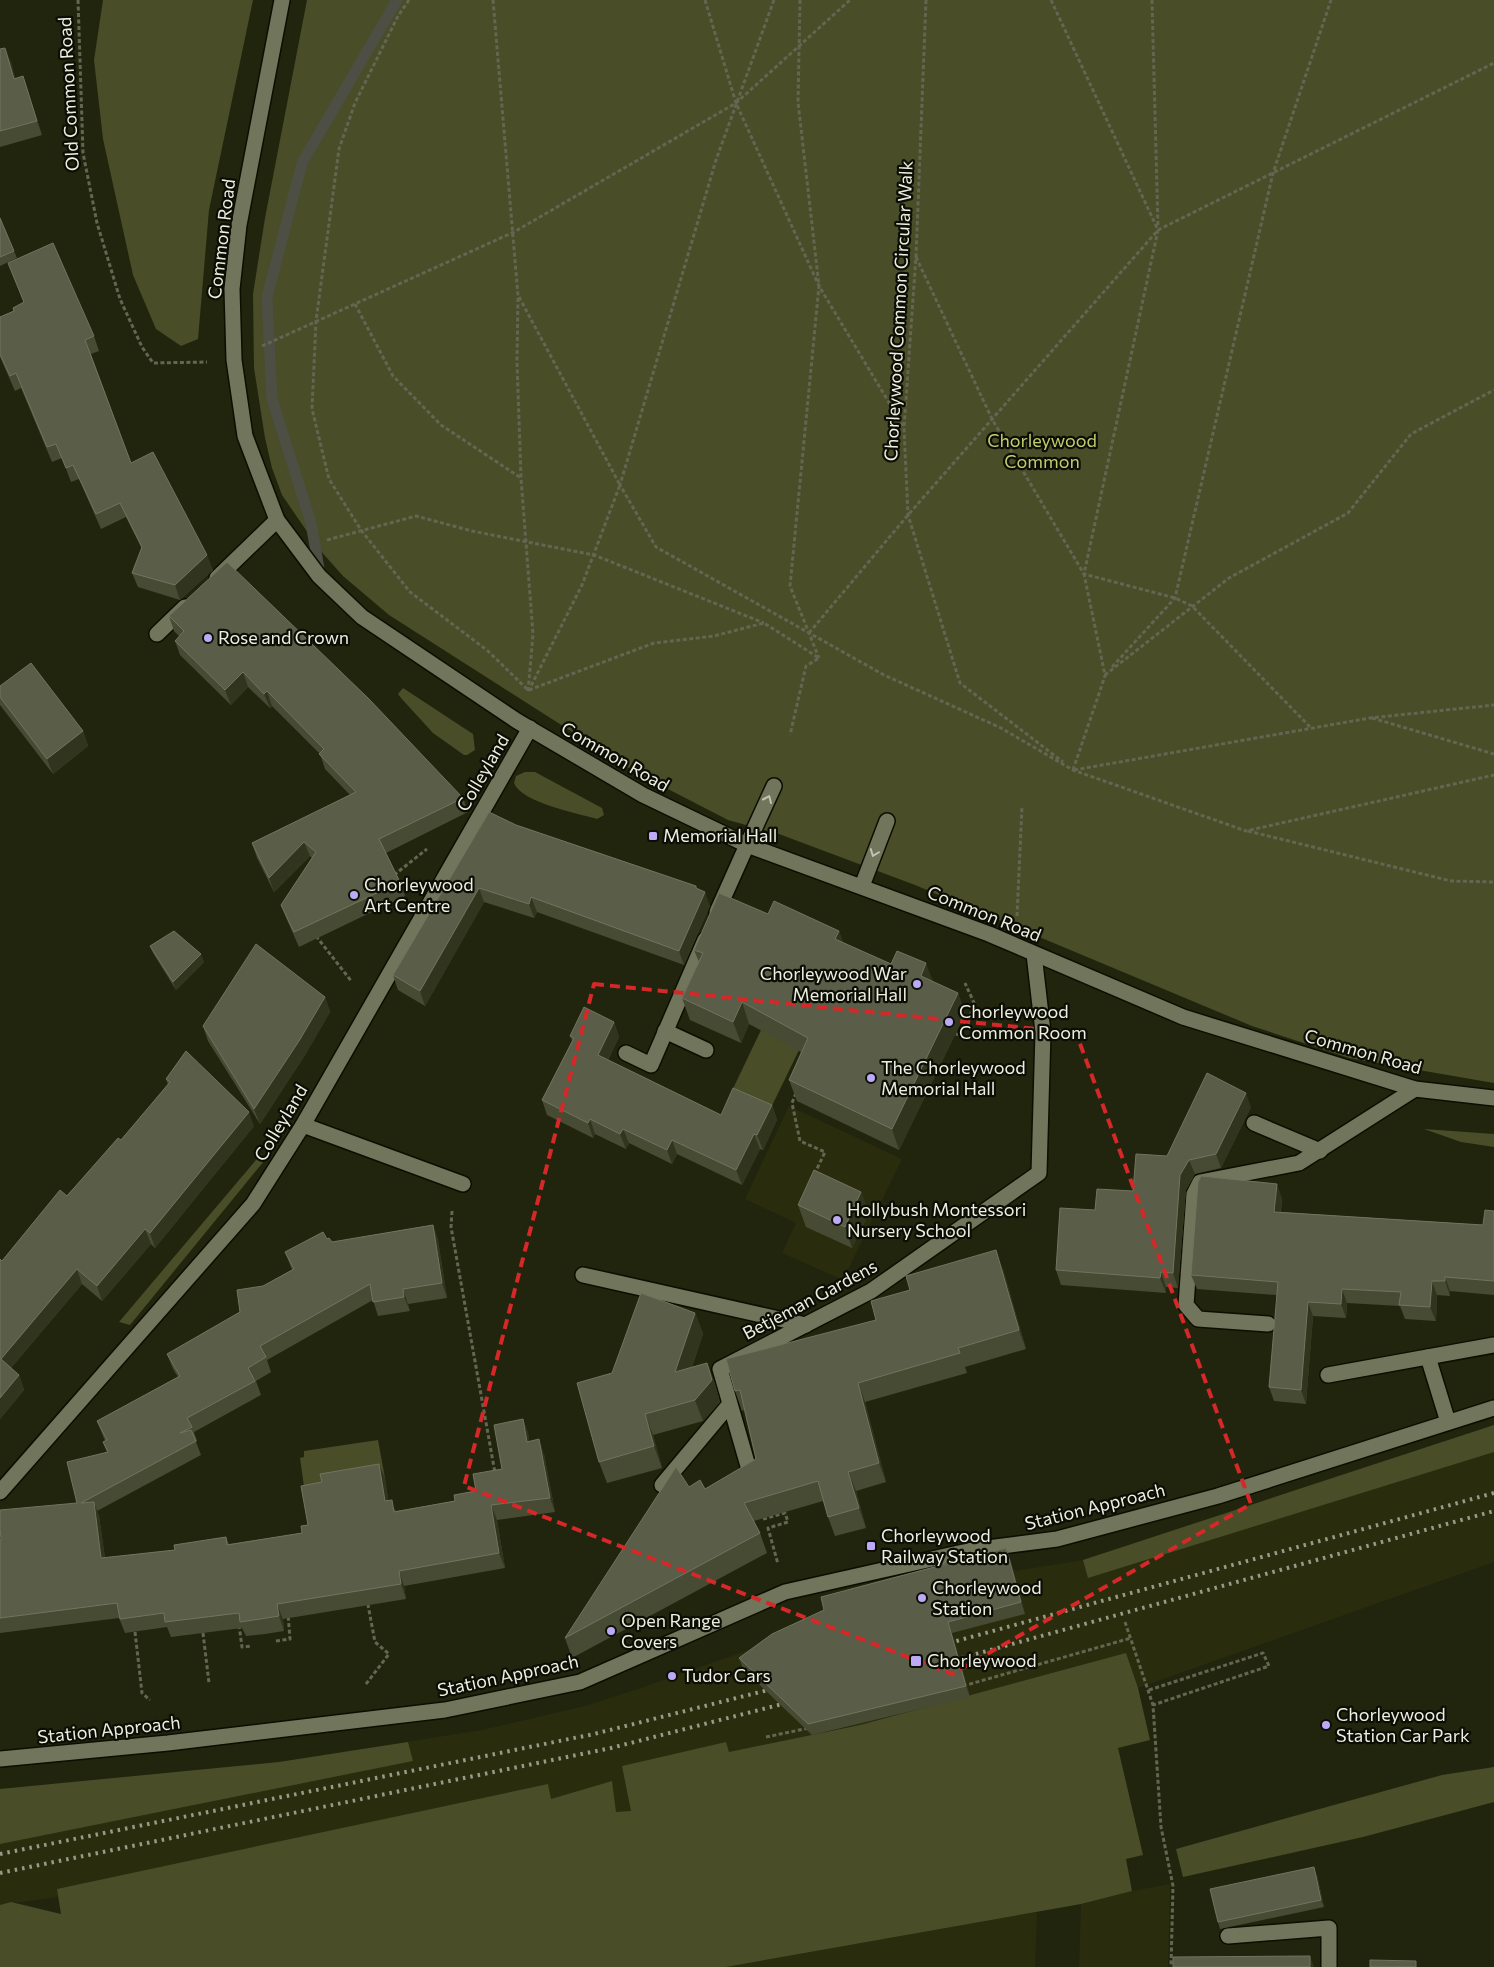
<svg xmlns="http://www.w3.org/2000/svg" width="1494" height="1967" font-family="Commissioner,sans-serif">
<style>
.built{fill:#292c0d}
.green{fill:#494d28}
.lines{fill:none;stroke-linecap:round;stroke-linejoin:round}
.stream{stroke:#4d4f44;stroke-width:11}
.service-casing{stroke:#0c0e00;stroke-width:18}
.minor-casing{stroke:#0c0e00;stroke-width:18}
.path{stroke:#646652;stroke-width:3;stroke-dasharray:4 2.5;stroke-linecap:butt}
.service{stroke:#71755b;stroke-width:15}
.minor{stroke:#71755b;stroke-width:15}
.rail{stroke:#999b89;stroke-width:4;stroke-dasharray:2.5 5;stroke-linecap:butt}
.wall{fill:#484b34}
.shaded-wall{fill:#32351d}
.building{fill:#5a5d47;stroke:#71745f}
.oneway{stroke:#c2c4b2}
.marked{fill:none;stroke:#d62828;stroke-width:4;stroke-dasharray:10 6;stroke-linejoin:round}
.poi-dot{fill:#bcaaf6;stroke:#0c0d05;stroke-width:2}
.labels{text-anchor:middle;stroke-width:4.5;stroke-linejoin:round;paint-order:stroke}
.street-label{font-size:18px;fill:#edefe1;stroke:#0c0d05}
.park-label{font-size:18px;fill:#c2ce6d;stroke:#0c0d05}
.poi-label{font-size:18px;fill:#edefe1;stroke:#0c0d05;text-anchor:start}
</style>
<rect width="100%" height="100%" fill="#22250e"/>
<g class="built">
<polygon points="789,1106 902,1159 843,1280 782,1253 796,1223 745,1199"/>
<polygon points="1494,1425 1494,1562 1138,1688 1150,1740 61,1914 58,1897 0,1905 0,1790 279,1762 482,1730 585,1706 638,1689 828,1622 825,1608 1010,1559 1014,1571 1083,1560"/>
<polygon points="1170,1884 1168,1967 1079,1967 1081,1904 1132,1891"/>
<polygon points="1037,1912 1035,1967 725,1967 843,1946"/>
</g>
<g class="green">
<polygon points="103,0 253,0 209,210 198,339 181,346 156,329 133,275 103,139 94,60"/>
<polygon points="307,0 1494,0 1494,1083 1349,1058 1252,1026 915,885 779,834 728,820 635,772 389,615 343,576 319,549 282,495 272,468 265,438 254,368 253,294 265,218"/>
<polygon points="403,688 473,734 475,750 467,755 464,755 433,733 401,698 398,694"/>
<path d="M525 772H535L602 808 604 815 597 819C577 813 522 803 514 783L516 776Z"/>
<polygon points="761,1030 800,1048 767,1116 729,1097"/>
<polygon points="1424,1129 1494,1134 1494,1147 1461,1142"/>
<polygon points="261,1154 264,1161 130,1325 119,1322"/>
<polygon points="1494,1425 1494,1452 1088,1578 1083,1560"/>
<polygon points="378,1440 385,1478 325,1488 306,1501 300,1458 304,1457 304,1451"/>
<polygon points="1126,1653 1138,1688 1150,1740 1118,1748 1143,1855 1126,1859 1132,1891 1081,1904 726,1967 0,1967 0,1905 11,1902 61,1914 57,1889 548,1784 551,1799 612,1781 616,1812 631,1811 622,1766 726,1742 729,1752 860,1725"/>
<polygon points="408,1742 413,1761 0,1844 0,1789 279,1762"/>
<polygon points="1494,1767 1494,1802 1363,1837 1183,1877 1176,1849 1442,1775"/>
</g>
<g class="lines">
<polyline class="stream" points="319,569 311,523 272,399 267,297 302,163 397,0"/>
<g class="service-casing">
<g id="service">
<polyline points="217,578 277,520"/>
<polyline points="157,634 185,607"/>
<polyline points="747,845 774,786"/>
<polyline points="862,886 887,821"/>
<polyline points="1254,1123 1320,1151"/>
<polyline points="303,1125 463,1184"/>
<polyline points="1268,1324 1198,1319 1186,1305 1194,1194 1200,1182 1299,1163 1415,1089"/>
<polyline points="1428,1357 1448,1422"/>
<polyline points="1328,1375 1494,1345"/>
<polyline points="1228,1936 1329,1928 1329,1967"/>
</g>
</g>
<g class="minor-casing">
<g id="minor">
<polyline points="282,0 239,225 232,289 234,360 245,436 277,520 319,576 362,617 517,721 643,795 747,845 989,934 1183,1017 1415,1089 1494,1098"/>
<polyline points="717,912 747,845"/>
<polyline points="665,1031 706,1050"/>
<polyline points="626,1053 651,1065 705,940"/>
<polyline points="583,1275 806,1325"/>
<polyline points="748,1466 720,1369 871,1291 1039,1173 1043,1032 1034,954"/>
<polyline points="662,1485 729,1405"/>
<polyline points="0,1492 253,1204 303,1125 530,728"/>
<polyline points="0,1759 168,1743 445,1710 580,1682 785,1592 972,1550 1057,1539 1218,1496 1494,1408"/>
</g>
</g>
<g class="path">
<polyline points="78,0 83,153 97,223 120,299 142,347 153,363 207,362"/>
<polyline points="409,0 398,16 355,103 339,149 316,321 312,409 329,479 361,530 410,592 488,651 529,691"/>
<polyline points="493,0 518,296 517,362 521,478 533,634 528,692"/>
<polyline points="705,0 736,103 819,286 903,426"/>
<polyline points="774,0 716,160 620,485 656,547 884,675 1001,728 1073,770 1246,831 1494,775"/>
<polyline points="800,0 798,102 819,286 790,586 819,658"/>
<polyline points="926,0 916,256 904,428 908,515 960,683 1063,762"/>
<polyline points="1051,0 1158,230 1084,574 1105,675 1229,578 1348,513 1411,434 1494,390"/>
<polyline points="1152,0 1158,227"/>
<polyline points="916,257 992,419 1084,574 1175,598 1192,606 1311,728"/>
<polyline points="519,297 620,485 582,585 530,688"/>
<polyline points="355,304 393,376 441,425 521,478"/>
<polyline points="262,346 514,232 736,103 850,0"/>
<polyline points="327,540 416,516 472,531 594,555 764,623"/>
<polyline points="809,633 908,515 1158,230 1494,63"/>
<polyline points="1112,667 1175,598 1273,173 1331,0"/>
<polyline points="529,690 654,643 714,636 764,623 819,658 806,666 790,735"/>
<polyline points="1372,718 1494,754"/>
<polyline points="1073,770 1106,673"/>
<polyline points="1074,770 1370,718 1494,705"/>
<polyline points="1248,831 1451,881 1494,882"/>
<polyline points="394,875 427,849"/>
<polyline points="1017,916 1022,806"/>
<polyline points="316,936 352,982"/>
<polyline points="956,1034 960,1035 975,1005 965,983"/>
<polyline points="796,1093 792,1103 800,1141 825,1152 815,1173"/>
<polyline points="452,1211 451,1227 495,1473"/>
<polyline points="763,1519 785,1513 788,1522 768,1528 778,1564"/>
<polyline points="1125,1622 1153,1705 1161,1827 1173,1886 1171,1967"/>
<polyline points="239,1625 242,1647 252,1646"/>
<polyline points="135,1632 142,1693 150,1700"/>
<polyline points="203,1633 209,1683"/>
<polyline points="276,1641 290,1639 288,1614"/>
<polyline points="366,1684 389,1654 375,1642 368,1605"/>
<polyline points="963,1686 1131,1638"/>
<polyline points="1149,1690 1263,1653 1269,1666 1153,1705"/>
<polyline points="766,1737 809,1728"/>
</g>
<use href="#service" class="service"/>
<use href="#minor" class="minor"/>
<g class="rail">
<polyline points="942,1645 1494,1493"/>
<polyline points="947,1662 1494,1511"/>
<polyline points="0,1854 594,1734 780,1687"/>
<polyline points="0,1873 611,1748 794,1701"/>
</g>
</g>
<g class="wall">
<polygon points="0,49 11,62 15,79 23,76 42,135 0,147"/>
<polygon points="0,218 17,258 0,266"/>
<polygon points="8,263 94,336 99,351 91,354 131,463 213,570 180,600 138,587 132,573 142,549 126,517 101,529 79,479 71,482 62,458 52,462 21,388 15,391 0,357 0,317 14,311 24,303"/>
<polygon points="169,616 463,798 468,812 386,853 400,882 405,896 299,947 287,920 281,905 312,858 310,856 274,892 257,858 252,843 350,795 325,769 320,754 272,706 270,708 248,687 231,705 180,655 175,641 179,636 174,631"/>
<polygon points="0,686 83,731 88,746 53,774 0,705"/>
<polygon points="516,825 696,886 697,889 710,906 684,965 537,912 534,918 484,902 425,1006 398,990 393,975"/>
<polygon points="768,914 839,931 843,943 958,993 965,1014 899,1150 797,1101 789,1080 801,1052 749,1024 741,1043 690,1020 682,998 699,962 694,950"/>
<polygon points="150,946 204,962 176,990 153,953"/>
<polygon points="325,997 330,1012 305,1055 260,1124 208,1041 203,1026"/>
<polygon points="614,1022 619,1037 608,1060 721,1115 772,1105 777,1120 763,1150 760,1149 742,1185 677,1154 672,1164 629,1143 626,1149 595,1134 593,1138 547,1115 542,1100 572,1041 570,1036"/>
<polygon points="166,1079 254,1126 155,1248 151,1244 102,1301 82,1284 11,1368 19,1375 24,1390 0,1419 2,1261 121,1140 168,1085"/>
<polygon points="1251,1107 1221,1168 1195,1174 1186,1190 1178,1288 1166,1287 1166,1293 1061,1285 1056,1270 1095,1210 1133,1191 1167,1156"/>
<polygon points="861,1192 869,1213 852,1248 806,1227 798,1205"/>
<polygon points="1282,1198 1281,1212 1483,1225 1494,1211 1494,1295 1450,1291 1450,1296 1437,1295 1436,1321 1405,1319 1400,1306 1347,1303 1346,1318 1313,1316 1306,1404 1274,1401 1269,1387 1277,1295 1197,1289 1191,1275"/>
<polygon points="433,1225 438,1240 447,1298 408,1304 410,1311 378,1316 373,1300 267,1360 271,1372 256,1381 261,1395 194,1432 197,1441 196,1442 201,1455 97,1511 99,1516 105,1558 175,1550 226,1537 229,1544 302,1533 308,1525 322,1482 379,1464 385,1478 388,1501 396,1511 455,1501 476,1491 502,1469 523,1419 528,1433 529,1441 544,1454 555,1512 497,1520 505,1568 404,1586 406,1599 283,1619 284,1631 265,1634 246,1636 242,1628 171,1637 167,1627 125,1633 119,1618 0,1633 0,1540 77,1503 107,1452 103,1442 105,1441 97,1421 178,1377 173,1369 167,1354 240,1312 263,1286 292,1270 285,1252 327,1239 332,1242"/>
<polygon points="1003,1269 1026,1349 965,1367 967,1373 865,1402 886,1482 856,1491 866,1528 835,1536 828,1517 823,1501 754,1521 760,1533 767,1553 572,1658 565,1638 689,1487 705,1489 756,1459 744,1410 742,1411 735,1391 876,1320"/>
<polygon points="695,1313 703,1334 692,1367 707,1363 715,1384 720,1402 703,1421 653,1435 662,1468 607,1483 599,1462 612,1373"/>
<polygon points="1006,1548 1010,1559 1025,1614 952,1633 970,1697 812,1735 743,1669 739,1658"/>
<polygon points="1317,1875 1324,1907 1220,1929 1218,1922"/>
</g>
<g class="shaded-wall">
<polygon points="5,48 11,62 20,93 14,79"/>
<polygon points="23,76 28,91 42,135 37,121"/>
<polygon points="207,555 213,570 180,600 175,585"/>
<polygon points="243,672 248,687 231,705 225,690"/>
<polygon points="267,691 272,706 270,708 264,694"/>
<polygon points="83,731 88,746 53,774 47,759"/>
<polygon points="304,842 310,856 274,892 269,878"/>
<polygon points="696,886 701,899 705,892 710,906 684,965 679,951"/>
<polygon points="479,888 484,902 425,1006 420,991"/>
<polygon points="531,897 537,912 534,918 529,904"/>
<polygon points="839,931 846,952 835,939"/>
<polygon points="201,954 204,962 176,990 173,982"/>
<polygon points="926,963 934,984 921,976"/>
<polygon points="958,993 965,1014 899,1150 892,1129"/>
<polygon points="325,997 330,1012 305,1055 260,1124 254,1109"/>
<polygon points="742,1002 749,1024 741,1043 733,1022"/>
<polygon points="614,1022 619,1037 603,1069 598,1055"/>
<polygon points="1246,1093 1251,1107 1221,1168 1216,1154"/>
<polygon points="772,1105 777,1120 763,1150 757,1135"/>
<polygon points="249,1112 254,1126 155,1248 150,1233"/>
<polygon points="590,1119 595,1134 593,1138 588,1123"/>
<polygon points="623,1129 629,1143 626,1149 620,1134"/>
<polygon points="754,1134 760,1149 742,1185 736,1170"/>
<polygon points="672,1140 677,1154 672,1164 667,1150"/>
<polygon points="1189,1160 1195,1174 1186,1190 1178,1288 1173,1273 1180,1175"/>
<polygon points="1277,1184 1282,1198 1279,1226 1274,1212"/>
<polygon points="861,1192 869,1213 852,1248 845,1227"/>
<polygon points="433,1225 438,1240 447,1298 442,1283"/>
<polygon points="145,1229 151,1244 102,1301 97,1286"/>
<polygon points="996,1250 1003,1269 1026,1349 1019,1330"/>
<polygon points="77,1269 82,1284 6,1374 1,1359"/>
<polygon points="1161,1272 1166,1287 1166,1293 1160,1278"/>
<polygon points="1445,1277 1450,1291 1450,1296 1445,1281"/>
<polygon points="1432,1281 1437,1295 1436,1321 1430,1307"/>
<polygon points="403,1289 408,1304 410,1311 404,1297"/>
<polygon points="1342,1289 1347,1303 1346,1318 1341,1304"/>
<polygon points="1308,1302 1313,1316 1306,1404 1301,1390"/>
<polygon points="695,1313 703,1334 683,1393 675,1372"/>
<polygon points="707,1363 715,1384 720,1402 703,1421 695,1400"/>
<polygon points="19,1375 24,1390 0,1419 0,1398"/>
<polygon points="858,1383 865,1402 886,1482 879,1463"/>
<polygon points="645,1414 653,1435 662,1468 654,1446"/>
<polygon points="523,1419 528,1433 532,1456 527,1442"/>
<polygon points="539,1439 544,1454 555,1512 550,1498"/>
<polygon points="379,1464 385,1478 391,1516 385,1501"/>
<polygon points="848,1472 856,1491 866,1528 859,1508"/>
<polygon points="94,1502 99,1516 107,1573 101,1558"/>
<polygon points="491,1505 497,1520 505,1568 499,1553"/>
<polygon points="1006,1548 1010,1559 1025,1614 1021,1602"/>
<polygon points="399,1571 404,1586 406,1599 401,1584"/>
<polygon points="277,1604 283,1619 284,1631 279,1616"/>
<polygon points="948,1622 952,1633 970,1697 966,1686"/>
<polygon points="1314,1867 1317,1875 1324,1907 1321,1900"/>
<polygon points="1310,1956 1314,1967 1310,1967"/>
</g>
<g class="building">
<polygon points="5,48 14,79 23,76 37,121 0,131 0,49"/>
<polygon points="0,218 14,251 0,257"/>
<polygon points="53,243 94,336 85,340 131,463 153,452 207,555 175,585 132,573 142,547 120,503 96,514 73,465 66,468 56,444 47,447 16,373 10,376 0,354 0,317 14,311 13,308 24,302 8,263"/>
<polygon points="227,562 369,699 463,798 379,839 400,882 294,932 281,905 316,852 304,842 269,878 252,843 356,792 319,754 324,749 267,691 264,694 243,672 225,690 175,641 184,631 169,616"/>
<polygon points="31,663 83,731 47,759 0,697 0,686"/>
<polygon points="489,812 516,825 696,886 696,888 705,892 679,951 531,897 529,904 479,888 420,991 393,975"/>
<polygon points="719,893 768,914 774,901 839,931 835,939 891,964 897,951 926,963 921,976 958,993 892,1129 789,1080 808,1038 742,1002 733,1022 682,998 703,953 694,950"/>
<polygon points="174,931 201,954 173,982 150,946"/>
<polygon points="256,944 325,997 299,1041 254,1109 203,1026"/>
<polygon points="584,1007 614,1022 598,1055 721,1115 733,1088 772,1105 757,1135 754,1134 736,1170 672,1140 667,1150 623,1129 620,1134 590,1119 588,1123 542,1100 574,1038 570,1036"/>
<polygon points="186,1051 249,1112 150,1233 145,1229 97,1286 77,1269 1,1359 19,1375 0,1398 0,1259 2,1261 60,1190 67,1196 118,1138 121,1140 170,1082 166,1079"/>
<polygon points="1207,1073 1246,1093 1216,1154 1189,1160 1180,1175 1173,1273 1161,1272 1160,1278 1056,1270 1060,1208 1095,1210 1097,1189 1133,1191 1136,1154 1167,1156"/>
<polygon points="814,1170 861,1192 845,1227 798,1205"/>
<polygon points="1201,1176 1277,1184 1274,1212 1483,1225 1485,1210 1494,1211 1494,1281 1445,1277 1445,1281 1432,1281 1430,1307 1399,1305 1401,1292 1342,1289 1341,1304 1308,1302 1301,1390 1269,1387 1278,1282 1191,1275 1198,1182"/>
<polygon points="433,1225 442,1283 403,1289 404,1297 373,1302 370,1284 260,1346 266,1357 248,1368 255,1381 187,1418 192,1427 180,1433 191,1430 196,1441 81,1503 94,1502 101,1558 175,1550 174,1545 226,1537 227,1545 302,1533 301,1526 308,1525 301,1486 322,1482 320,1474 379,1464 385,1501 392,1500 394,1512 455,1501 454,1495 476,1491 473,1474 502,1469 494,1425 523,1419 527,1442 539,1439 550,1498 491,1505 499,1553 399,1571 401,1584 277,1604 279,1616 260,1619 240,1622 239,1613 165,1622 164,1613 120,1619 117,1603 0,1618 0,1540 1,1540 0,1527 0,1510 77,1503 67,1462 108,1452 103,1442 107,1440 97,1421 180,1376 167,1354 240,1312 237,1290 263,1286 294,1269 285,1252 323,1232 327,1239 329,1238 332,1242"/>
<polygon points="996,1250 1019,1330 958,1348 960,1353 858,1383 879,1463 848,1472 859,1508 828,1517 818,1481 744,1503 760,1533 565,1638 676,1467 689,1487 700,1480 705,1489 756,1459 740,1390 735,1391 726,1359 876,1320 871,1301 910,1290 906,1276"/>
<polygon points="641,1293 695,1313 675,1372 707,1363 712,1380 695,1400 645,1414 654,1446 599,1462 577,1383 612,1373"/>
<polygon points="1006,1548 1021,1602 948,1622 966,1686 808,1724 739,1658 772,1634 824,1610 821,1597"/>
<polygon points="1314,1867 1321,1900 1218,1922 1210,1889"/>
<polygon points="1310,1956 1310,1967 1173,1967 1173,1957"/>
<polygon points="1370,1960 1416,1961 1416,1967 1370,1967"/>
</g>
<defs><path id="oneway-chevron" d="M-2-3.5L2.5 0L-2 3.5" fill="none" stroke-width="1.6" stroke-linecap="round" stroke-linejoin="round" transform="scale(1.25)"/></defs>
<g class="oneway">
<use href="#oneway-chevron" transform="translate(768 799) rotate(-66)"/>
<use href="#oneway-chevron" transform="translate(874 853) rotate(111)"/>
</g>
<path class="marked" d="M594 984 1076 1033 1251 1504 952 1674 464 1486Z"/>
<g class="poi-dot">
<circle cx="208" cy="638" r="5"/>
<rect x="648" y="831" width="10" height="10" rx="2.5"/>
<circle cx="354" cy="895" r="5"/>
<circle cx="917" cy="984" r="5"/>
<circle cx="949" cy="1022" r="5"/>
<circle cx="871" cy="1078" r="5"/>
<circle cx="837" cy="1220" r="5"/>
<rect x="866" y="1541" width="10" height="10" rx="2.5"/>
<circle cx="922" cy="1598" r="5"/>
<circle cx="611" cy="1631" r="5"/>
<rect x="910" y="1655" width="12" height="12" rx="2.5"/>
<circle cx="672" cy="1676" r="5"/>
<circle cx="1326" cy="1725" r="5"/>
</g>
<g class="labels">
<g class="street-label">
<text transform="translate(69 94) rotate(-93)" y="6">Old Common Road</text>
<text transform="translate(222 239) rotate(-83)" y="6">Common Road</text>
<text transform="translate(899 311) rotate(-87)" y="6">Chorleywood Common Circular Walk</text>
<text transform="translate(615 757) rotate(30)" y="6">Common Road</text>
<text transform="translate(483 773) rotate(-60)" y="6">Colleyland</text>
<text transform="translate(984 914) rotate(22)" y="6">Common Road</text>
<text transform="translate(1363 1052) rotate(16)" y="6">Common Road</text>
<text transform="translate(281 1123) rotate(-59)" y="6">Colleyland</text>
<text transform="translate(810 1300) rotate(-28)" y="6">Betjeman Gardens</text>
<text transform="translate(1095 1507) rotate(-14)" y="6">Station Approach</text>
<text transform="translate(508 1676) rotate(-12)" y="6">Station Approach</text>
<text transform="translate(109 1730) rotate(-6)" y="6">Station Approach</text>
</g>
<g class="park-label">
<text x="1042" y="447">Chorleywood<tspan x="1042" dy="21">Common</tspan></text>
</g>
<g class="poi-label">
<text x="218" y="644">Rose and Crown</text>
<text x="663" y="842">Memorial Hall</text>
<text x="364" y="891">Chorleywood<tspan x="364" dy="21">Art Centre</tspan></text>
<text x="907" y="980" text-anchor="end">Chorleywood War<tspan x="907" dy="21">Memorial Hall</tspan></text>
<text x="959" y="1018">Chorleywood<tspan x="959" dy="21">Common Room</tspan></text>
<text x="881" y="1074">The Chorleywood<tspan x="881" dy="21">Memorial Hall</tspan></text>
<text x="847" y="1216">Hollybush Montessori<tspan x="847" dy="21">Nursery School</tspan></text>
<text x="881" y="1542">Chorleywood<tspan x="881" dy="21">Railway Station</tspan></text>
<text x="932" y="1594">Chorleywood<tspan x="932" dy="21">Station</tspan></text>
<text x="621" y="1627">Open Range<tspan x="621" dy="21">Covers</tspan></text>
<text x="927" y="1667">Chorleywood</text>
<text x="682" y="1682">Tudor Cars</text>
<text x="1336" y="1721">Chorleywood<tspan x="1336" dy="21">Station Car Park</tspan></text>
</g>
</g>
</svg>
